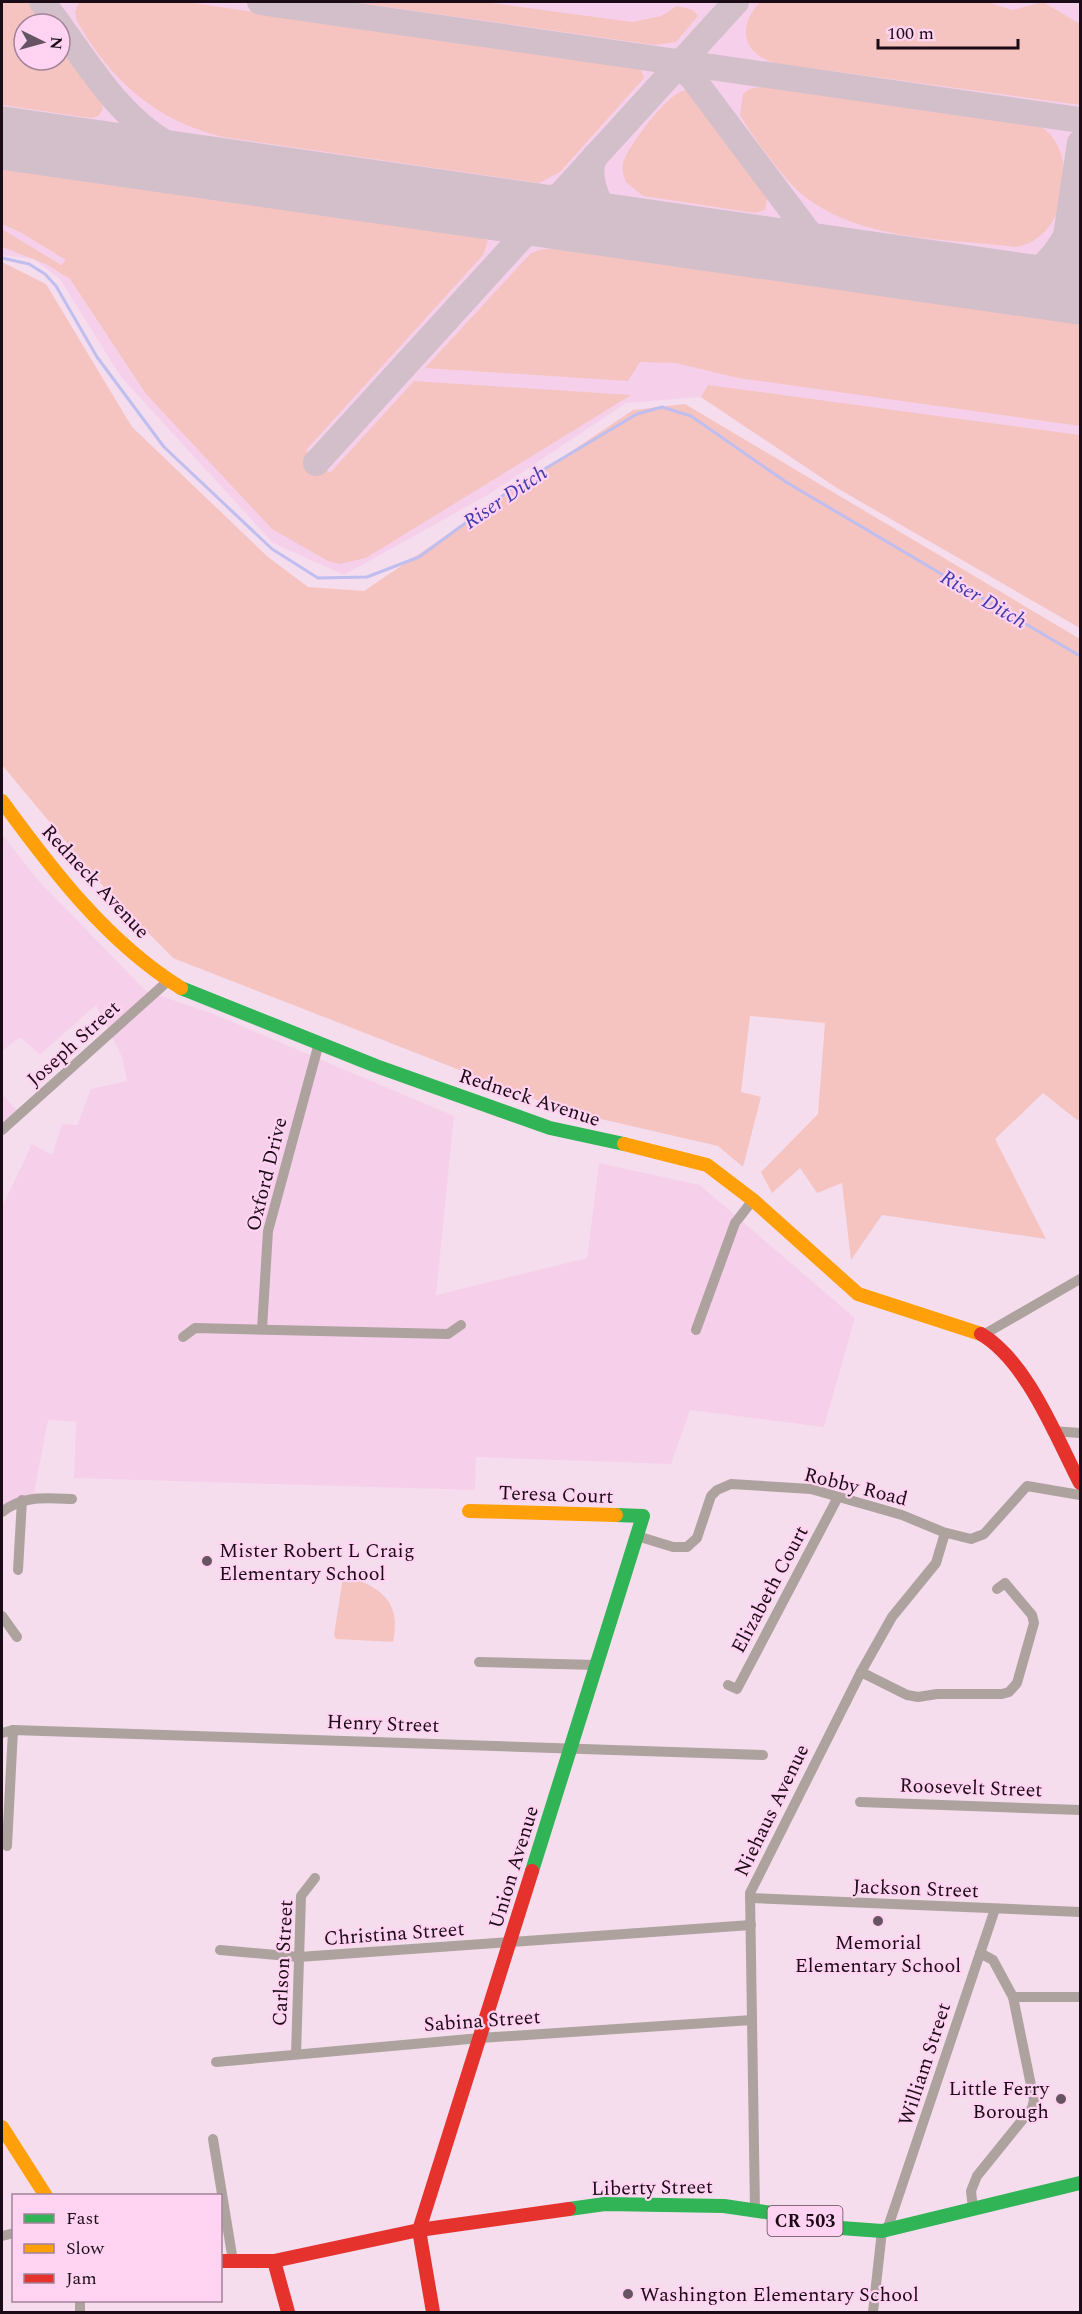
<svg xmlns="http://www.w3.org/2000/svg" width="1082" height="2314" font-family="Spectral,serif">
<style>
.built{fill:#f6d0eb;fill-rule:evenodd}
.green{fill:#f5c4c1}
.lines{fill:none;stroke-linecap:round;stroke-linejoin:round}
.stream{stroke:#bfbeee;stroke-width:3}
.taxiway{stroke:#d2bfc9;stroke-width:26}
.runway{stroke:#d2bfc9;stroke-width:63}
.street{stroke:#aea29f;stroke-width:10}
.fast{stroke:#30b455;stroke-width:14}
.slow{stroke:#ff9f0a;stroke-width:14}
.jam{stroke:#e5322d;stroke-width:14}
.poi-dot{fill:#675462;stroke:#ffd3f1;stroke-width:2}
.labels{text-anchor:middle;stroke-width:4.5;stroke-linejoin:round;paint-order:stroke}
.shield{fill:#ffd3f1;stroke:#5f4758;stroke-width:1.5}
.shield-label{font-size:18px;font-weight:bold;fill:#1a0b16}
.street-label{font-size:20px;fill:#1a0b16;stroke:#ffd3f1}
.poi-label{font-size:20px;fill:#1a0b16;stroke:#ffd3f1;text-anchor:start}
.water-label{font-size:21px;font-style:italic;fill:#3f3bad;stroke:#ffd3f1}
</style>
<rect width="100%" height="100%" fill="#f5ddee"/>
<g class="built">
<path d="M2 2H1080V628L837 488 701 397 626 403 493 492 344 575 273 543 121 377 59 278 33 259 2 255ZM24 24H60V60H24Z"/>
<polygon points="2,834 38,880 146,991 211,1013 454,1116 436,1295 587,1258 599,1163 700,1185 855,1318 824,1427 690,1410 671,1464 476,1457 475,1490 74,1478 76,1422 48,1420 33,1498 2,1513 2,1207 32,1144 52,1155 62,1124 77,1125 91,1089 127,1081 122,1057 96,1005 40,1055 20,1037 2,1051"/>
<polygon points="2,1094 22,1116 2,1134"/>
</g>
<g class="green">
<polygon points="2,2 28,2 45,24 24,24 24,60 60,60 60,44 101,101 103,109 98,116 91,118 2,105"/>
<path d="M79 2H186L628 66 641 70 644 78 560 172 539 183 223 137C156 121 110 80 77 21L75 12Z"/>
<polygon points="353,2 483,2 632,22 661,16 677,6 693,10 698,16 676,42 655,45"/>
<path d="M760 2H988L1012 10 1043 2 1080 24V105L774 63C741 52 738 26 760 2Z"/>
<path d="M766 86 1038 125C1082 148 1069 238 1017 247 944 238 852 242 795 188 778 171 752 136 740 115L743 94 749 89Z"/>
<path d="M686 90 768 195 765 210 755 213 643 196 626 182C623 175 622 170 623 163 627 147 669 91 686 90Z"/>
<polygon points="2,168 484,238 488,241 483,255 306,450 330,473 414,381 631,395 366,558 339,564 328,561 272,529 146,394 70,279 46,264 2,247 2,229 61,265 66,260 22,233 2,224"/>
<polygon points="556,248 1080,324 1080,426 738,378 675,363 640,362 628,381 425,368 530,254 539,250"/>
<polygon points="2,262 46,284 132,427 268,557 308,587 364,591 633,410 685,404 1080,639 1080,1119 1077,1120 1043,1093 995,1139 1046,1239 882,1215 851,1260 842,1183 817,1193 800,1168 772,1193 761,1172 818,1114 825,1023 750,1016 741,1092 761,1097 743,1167 718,1146 562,1110 173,958 107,891 2,765"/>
<polygon points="708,385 1080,435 1080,628 837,488 701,397"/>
<path d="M349 1576C384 1589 401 1604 393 1642L336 1639 334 1635 343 1577Z"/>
</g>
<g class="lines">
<polyline class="stream" points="2,258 29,264 45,274 56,286 97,357 164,447 272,549 318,578 367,577 419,557 516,486 637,414 662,407 691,416 786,482 1080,656"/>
<g class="taxiway">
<polyline points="42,2 59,24"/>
<polyline points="260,2 1080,120"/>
<path d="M60 26C91 68 121 119 169 145 192 158 218 165 243 173"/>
<polyline points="669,62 691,76 826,256"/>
<polyline points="1080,143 1066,236 1069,253 1080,271"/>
<path d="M595 156C586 173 595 201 609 214 617 222 629 225 639 230"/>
<polyline points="501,210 533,208 555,197"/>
<path d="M1004 282C1037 275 1049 265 1066 236"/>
<polyline points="316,463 736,2"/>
</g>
<polyline class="runway" points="2,138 1080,293"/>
<g class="street">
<polyline points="2,1130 168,981"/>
<polyline points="262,1329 268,1231 319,1043"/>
<polyline points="696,1330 735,1223 753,1200"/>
<polyline points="983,1335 1080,1279"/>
<polyline points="183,1337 195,1328 448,1334 461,1325"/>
<polyline points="1052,1431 1080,1433"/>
<path d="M2 1512C23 1495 46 1498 72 1499"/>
<polyline points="637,1536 673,1547 687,1547 697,1538 711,1496 717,1490 731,1484 811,1489 902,1515 943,1532 971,1539 984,1534 1027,1486 1080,1495"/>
<polyline points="18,1570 22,1500"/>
<polyline points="2,1616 17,1637"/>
<polyline points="479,1662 597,1665"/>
<polyline points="861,1672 907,1695 918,1697 937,1694 1002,1694 1009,1692 1017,1683 1034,1623 1032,1615 1005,1583 997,1589"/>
<polyline points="728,1685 737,1689 838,1497"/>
<polyline points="2,1733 13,1730 763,1755"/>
<polyline points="860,1802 1080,1810"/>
<polyline points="7,1846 13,1730"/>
<polyline points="750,1898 1080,1912"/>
<polyline points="220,1950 299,1957 751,1925"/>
<polyline points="980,1953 993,1960 1013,1997 1080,1997"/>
<polyline points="296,2054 301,1896 315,1878"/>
<polyline points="216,2062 480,2038 752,2020"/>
<polyline points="213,2139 233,2261"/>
<polyline points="973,2209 971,2191 977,2176 1032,2108 1034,2100 1013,1997"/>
<polyline points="755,2210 750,1893 861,1672 892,1617 936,1563 945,1533"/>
<polyline points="887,2230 995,1909"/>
<polyline points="2,2236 14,2233"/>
<polyline points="80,2300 80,2312"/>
<polyline points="873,2312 882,2231"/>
</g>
<g class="fast">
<polyline points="181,988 376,1066 550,1128 624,1144"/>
<polyline points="532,1871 643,1516 616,1515"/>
<polyline points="569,2209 605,2204 724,2206 772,2213 827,2227 882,2231 1080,2183"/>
</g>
<g class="slow">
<path d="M2 801C53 871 107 942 181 988"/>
<polyline points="624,1144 707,1165 753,1200 858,1294 981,1334"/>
<polyline points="469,1511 616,1515"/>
<polyline points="2,2127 46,2196"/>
</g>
<g class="jam">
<path d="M981 1334C1027 1361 1056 1437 1080 1483"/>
<polyline points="220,2261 274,2261 419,2230 569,2209"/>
<polyline points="274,2261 288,2312"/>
<polyline points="433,2312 419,2230 532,1871"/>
</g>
</g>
<g class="poi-dot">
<circle cx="207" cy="1561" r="6"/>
<circle cx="878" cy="1921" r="6"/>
<circle cx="1061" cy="2099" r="6"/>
<circle cx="628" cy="2294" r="6"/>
</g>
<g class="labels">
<rect class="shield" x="767.5" y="2206" width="75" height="30" rx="4.5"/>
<g class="shield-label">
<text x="805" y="2227">CR 503</text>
</g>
<g class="street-label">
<text transform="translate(96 881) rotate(47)" y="7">Redneck Avenue</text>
<text transform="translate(73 1043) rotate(-42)" y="7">Joseph Street</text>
<text transform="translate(530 1097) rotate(18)" y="7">Redneck Avenue</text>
<text transform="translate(266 1174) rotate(-76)" y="7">Oxford Drive</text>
<text transform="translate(856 1486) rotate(14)" y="7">Robby Road</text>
<text transform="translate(556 1494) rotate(2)" y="7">Teresa Court</text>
<text transform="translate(769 1589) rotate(-62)" y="7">Elizabeth Court</text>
<text transform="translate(383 1723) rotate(2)" y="7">Henry Street</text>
<text transform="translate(971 1787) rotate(2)" y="7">Roosevelt Street</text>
<text transform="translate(771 1810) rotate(-64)" y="7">Niehaus Avenue</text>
<text transform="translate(513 1867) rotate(-73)" y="7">Union Avenue</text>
<text transform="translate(916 1888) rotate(2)" y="7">Jackson Street</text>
<text transform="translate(394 1933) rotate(-4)" y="7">Christina Street</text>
<text transform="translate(282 1963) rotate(-87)" y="7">Carlson Street</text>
<text transform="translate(482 2020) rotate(-4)" y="7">Sabina Street</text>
<text transform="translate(924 2064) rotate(-72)" y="7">William Street</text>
<text transform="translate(652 2187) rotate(-1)" y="7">Liberty Street</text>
</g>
<g class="poi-label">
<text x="219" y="1557">Mister Robert L Craig<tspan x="219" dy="23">Elementary School</tspan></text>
<text x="878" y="1949" text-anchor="middle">Memorial<tspan x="878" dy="23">Elementary School</tspan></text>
<text x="1049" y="2095" text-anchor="end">Little Ferry<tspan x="1049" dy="23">Borough</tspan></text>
<text x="640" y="2301">Washington Elementary School</text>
</g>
<g class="water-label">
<text transform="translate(505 497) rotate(-34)" y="7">Riser Ditch</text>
<text transform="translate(984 599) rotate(30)" y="7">Riser Ditch</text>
</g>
</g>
<rect width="1082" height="2314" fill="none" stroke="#1a0b16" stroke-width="6"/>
<rect x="12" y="2194" width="210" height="108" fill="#ffd3f1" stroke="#a38399" stroke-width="1.5"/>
<rect x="24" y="2214" width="30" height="9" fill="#30b455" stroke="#a38399" stroke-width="1.5"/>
<text x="66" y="2224" font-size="18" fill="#1a0b16">Fast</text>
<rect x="24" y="2244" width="30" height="9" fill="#ff9f0a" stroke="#a38399" stroke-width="1.5"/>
<text x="66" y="2254" font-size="18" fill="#1a0b16">Slow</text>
<rect x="24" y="2274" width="30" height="9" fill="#e5322d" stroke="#a38399" stroke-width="1.5"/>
<text x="66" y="2284" font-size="18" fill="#1a0b16">Jam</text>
<g transform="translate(42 42) rotate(95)"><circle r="28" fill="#ffd3f1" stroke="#a38399" stroke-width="1.5"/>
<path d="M0-4.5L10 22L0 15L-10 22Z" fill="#675462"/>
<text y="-9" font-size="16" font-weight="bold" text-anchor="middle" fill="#1a0b16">N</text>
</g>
<path d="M878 39v9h140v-9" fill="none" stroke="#1a0b16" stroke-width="3"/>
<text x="887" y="39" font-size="18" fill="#1a0b16" stroke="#ffd3f1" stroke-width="4.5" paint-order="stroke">100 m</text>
</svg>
